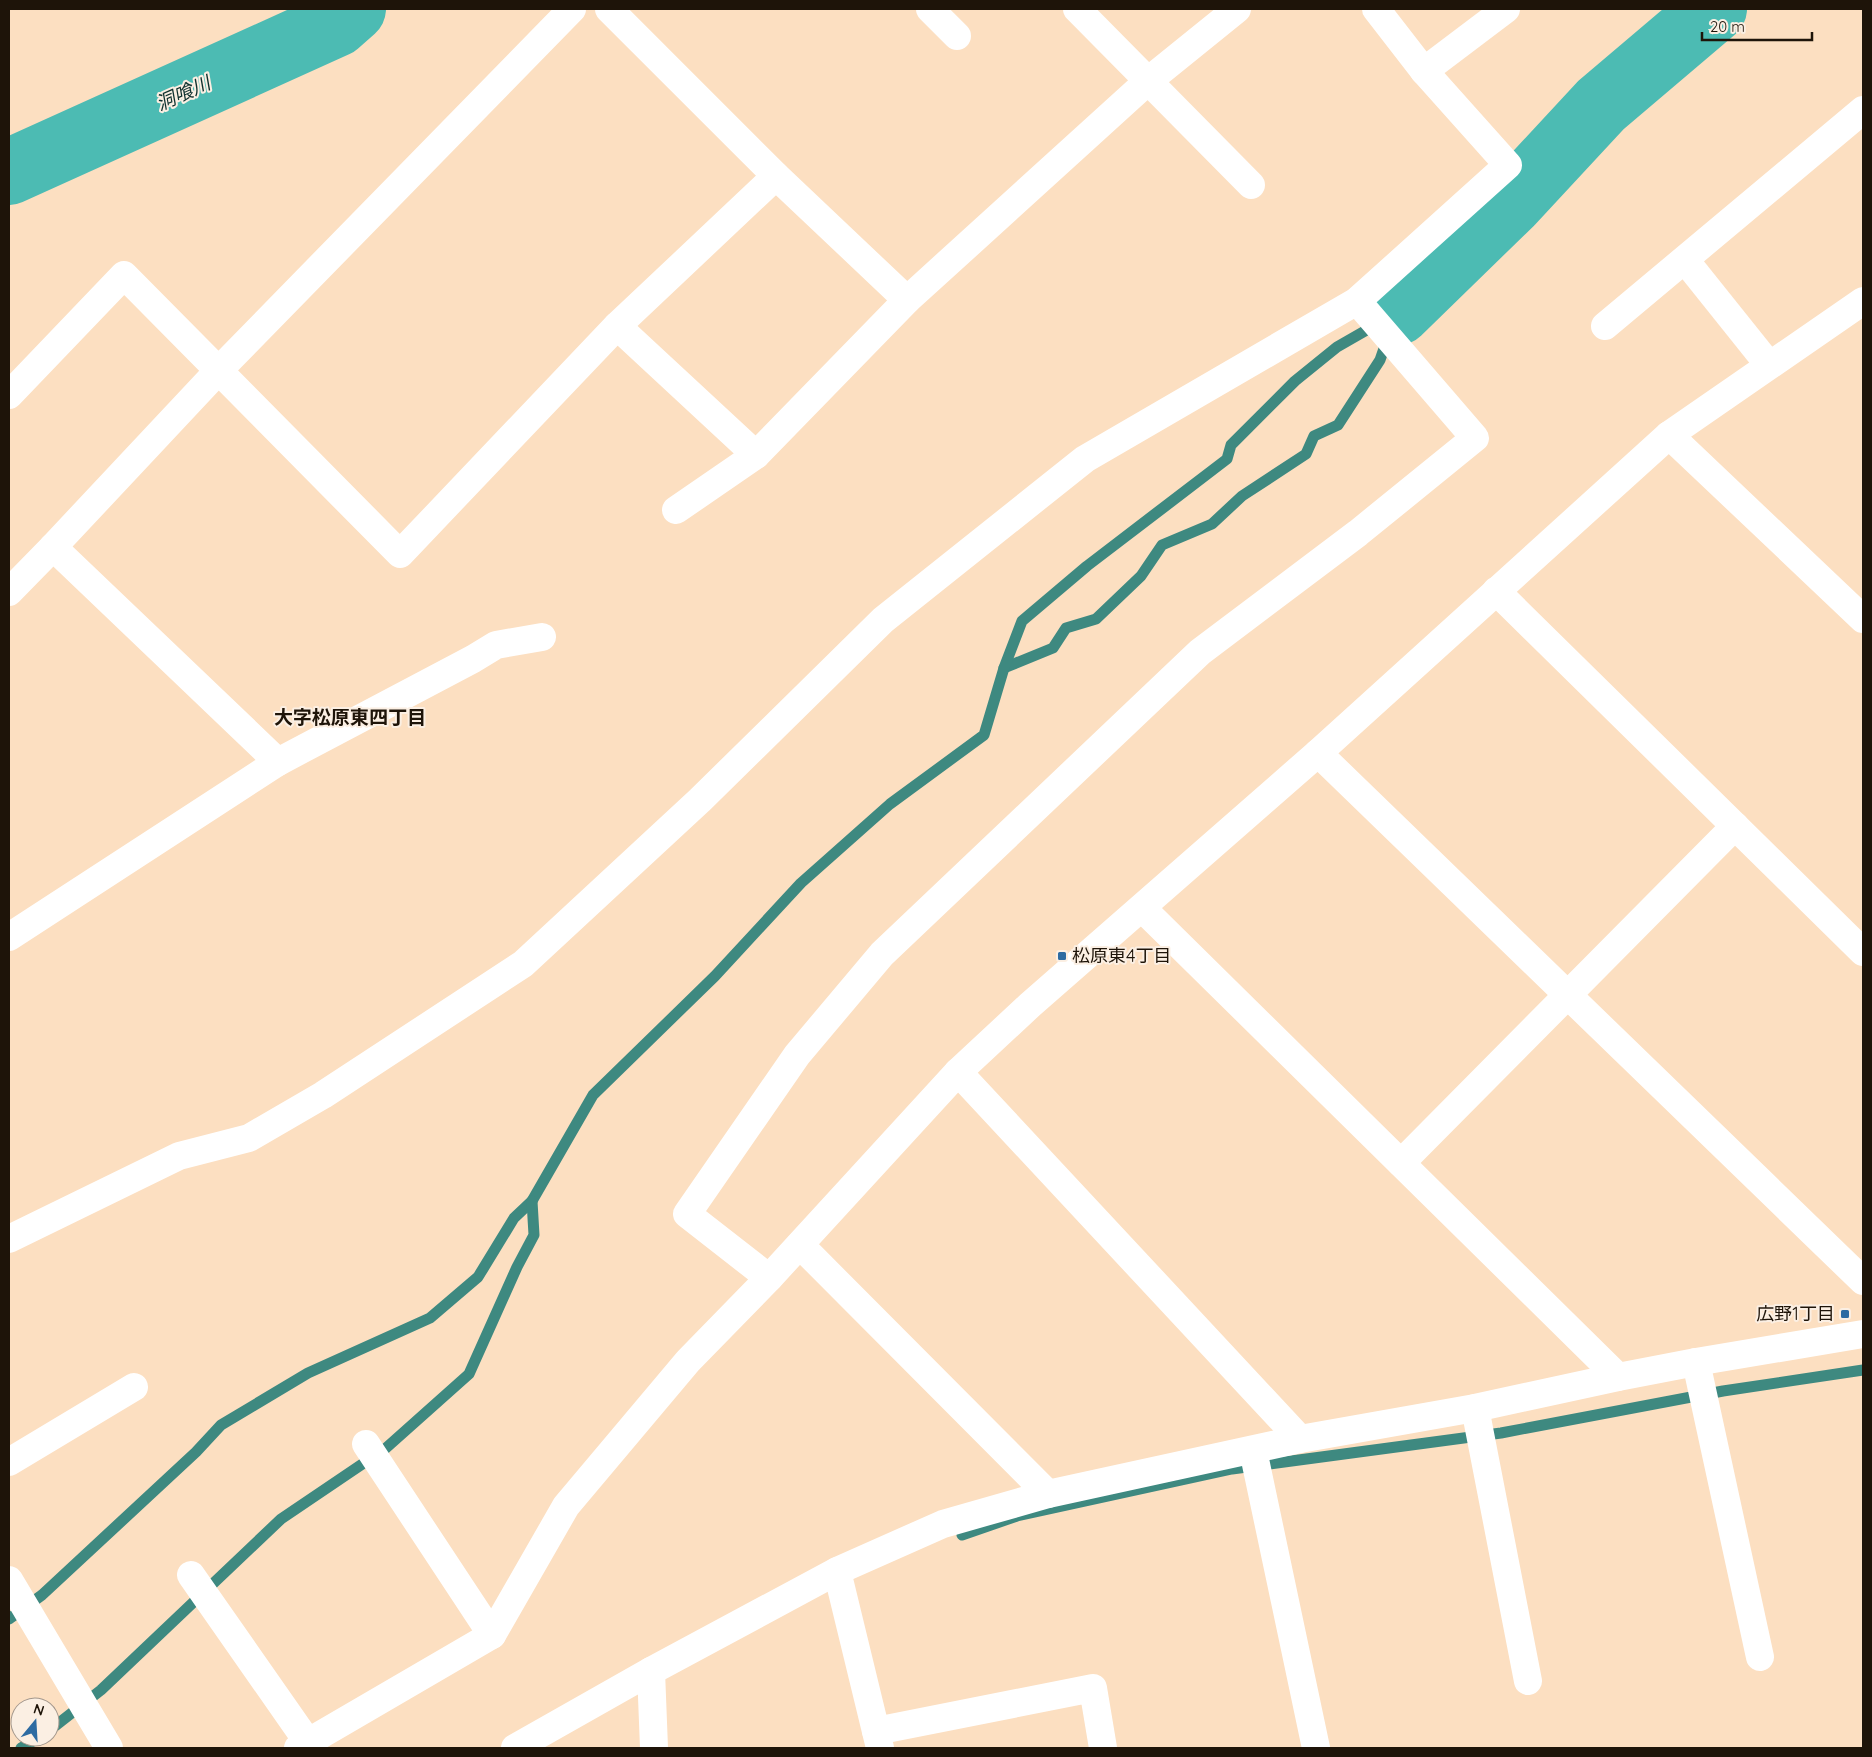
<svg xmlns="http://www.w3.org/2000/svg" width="1872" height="1757" font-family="Quicksand,'Noto Sans JP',sans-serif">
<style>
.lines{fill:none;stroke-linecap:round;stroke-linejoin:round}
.stream{stroke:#3e8980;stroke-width:11}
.river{stroke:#4cbbb3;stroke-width:66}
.minor{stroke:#fff;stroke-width:28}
.poi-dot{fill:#2d6ba2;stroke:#fbefe3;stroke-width:2}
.labels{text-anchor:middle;stroke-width:4;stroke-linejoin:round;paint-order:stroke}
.poi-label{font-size:18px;fill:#1e1409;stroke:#fbefe3;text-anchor:start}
.water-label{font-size:19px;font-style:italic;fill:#0e302e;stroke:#fbefe3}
.neighbourhood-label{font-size:19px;font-weight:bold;fill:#1e1409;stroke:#fbefe3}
</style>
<rect width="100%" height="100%" fill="#fcdfc1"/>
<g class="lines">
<g class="stream">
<polyline points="1004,668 1053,648 1066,628 1096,619 1141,576 1162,545 1212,524 1242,496 1306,454 1314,436 1338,425 1380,360 1388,337"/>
<polyline points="962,1535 1017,1516 1232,1469 1501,1433 1723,1391 1863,1370"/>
<polyline points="9,1619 42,1595 196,1452 221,1425 308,1373 430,1318 478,1277 514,1218 532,1201 593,1095 715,976 801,883 890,804 984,735 1004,668 1022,621 1087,566 1227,459 1231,445 1295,381 1337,347 1398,312"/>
<polyline points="50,1730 101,1690 281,1519 386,1448 469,1374 517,1267 534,1235 532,1201"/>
<polyline points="21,1748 40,1737"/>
</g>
<g class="river">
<polyline points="9,172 336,24 353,9"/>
<polyline points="1398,312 1511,202 1601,105 1714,9"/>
</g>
<g class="minor">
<polyline points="609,9 776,176 907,300"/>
<polyline points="930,9 957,36"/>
<polyline points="1077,9 1251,185"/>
<polyline points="1424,71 1506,9"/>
<polyline points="1685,260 1769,365"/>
<polyline points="617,326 756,455"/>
<polyline points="1605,326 1863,110"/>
<polyline points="9,395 124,275 400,554 617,326 776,176"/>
<polyline points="1669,435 1863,619"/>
<polyline points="676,510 756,455 907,300 1148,81 1237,9"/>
<polyline points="53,547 278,762"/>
<polyline points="1496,591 1863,952"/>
<polyline points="9,592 53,547 219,370 572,9"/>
<polyline points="1318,753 1863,1281"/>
<polyline points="1142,908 1618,1377"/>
<polyline points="9,937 278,762 473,659 496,645 542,637"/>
<polyline points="958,1072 1300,1439"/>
<polyline points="1401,1163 1735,826"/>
<polyline points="9,1239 179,1156 249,1138 323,1095 523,964 700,800 883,620 1085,459 1357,301 1508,165 1424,71 1376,9"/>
<polyline points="800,1245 1048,1494"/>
<polyline points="769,1278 687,1214 797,1055 882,954 1200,652 1358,533 1475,438 1357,301"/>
<polyline points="1696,1362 1760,1657"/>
<polyline points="1475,1408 1528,1681"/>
<polyline points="366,1444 492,1635"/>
<polyline points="1253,1450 1316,1748"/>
<polyline points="9,1462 134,1387"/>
<polyline points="837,1571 880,1748"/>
<polyline points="191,1575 307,1741"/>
<polyline points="9,1580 109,1748"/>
<polyline points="651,1671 654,1748"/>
<polyline points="876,1731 1093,1688 1103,1748"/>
<polyline points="298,1748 492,1635 566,1506 688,1361 769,1278 958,1072 1030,1005 1318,753 1669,435 1863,301"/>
<polyline points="515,1748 651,1671 837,1571 943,1524 1048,1494 1300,1439 1475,1408 1618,1377 1696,1362 1863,1334"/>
</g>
</g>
<g class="poi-dot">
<rect x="1057" y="951" width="10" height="10" rx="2.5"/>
<rect x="1840" y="1309" width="10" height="10" rx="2.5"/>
</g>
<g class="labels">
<g class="poi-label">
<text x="1072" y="962">松原東4丁目</text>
<text x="1835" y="1320" text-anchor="end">広野1丁目</text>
</g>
<g class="water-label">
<text transform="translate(183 93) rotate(-24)" y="7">洞喰川</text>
</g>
<g class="neighbourhood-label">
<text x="350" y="724">大字松原東四丁目</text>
</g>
</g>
<rect width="1872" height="1757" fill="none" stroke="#1e1409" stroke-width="20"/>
<g transform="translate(35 1722) rotate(18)"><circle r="24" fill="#fbefe3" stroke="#a3978c"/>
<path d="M0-4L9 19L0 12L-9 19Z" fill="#2d6ba2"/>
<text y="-8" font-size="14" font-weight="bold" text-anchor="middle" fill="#1e1409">N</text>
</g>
<path d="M1702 32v8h110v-8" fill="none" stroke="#1e1409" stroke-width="2.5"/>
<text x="1710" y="32" font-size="15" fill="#1e1409" stroke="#fbefe3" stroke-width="4" paint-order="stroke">20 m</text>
</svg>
